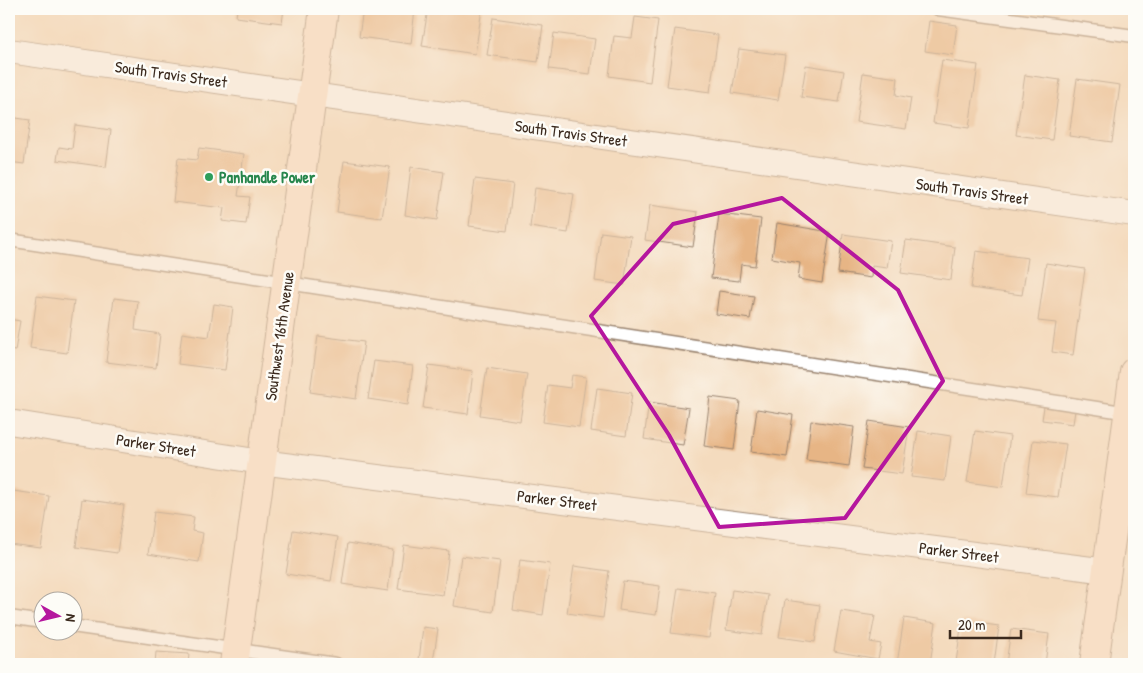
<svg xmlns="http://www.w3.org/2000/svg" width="1143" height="673" font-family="'Patrick Hand',sans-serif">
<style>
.building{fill:#e7b585}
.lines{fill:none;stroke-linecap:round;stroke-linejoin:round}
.lane-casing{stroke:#98826e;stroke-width:15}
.street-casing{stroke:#98826e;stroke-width:26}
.secondary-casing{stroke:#98826e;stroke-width:30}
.lane{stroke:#fff;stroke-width:12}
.street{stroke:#fff;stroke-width:24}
.secondary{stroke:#fde4d0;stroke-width:28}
.marked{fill:none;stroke:#b5179e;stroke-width:4;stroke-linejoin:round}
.leisure-dot{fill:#2e9e5b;stroke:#fdfcf7;stroke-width:2}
.labels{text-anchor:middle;stroke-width:5;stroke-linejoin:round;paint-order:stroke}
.street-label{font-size:16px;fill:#3b2a1e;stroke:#fdfcf7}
.leisure-label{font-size:16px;font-weight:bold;fill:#27864d;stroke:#fdfcf7;text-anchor:start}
</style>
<rect width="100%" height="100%" fill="#fdfcf7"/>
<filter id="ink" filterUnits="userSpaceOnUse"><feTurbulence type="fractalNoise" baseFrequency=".02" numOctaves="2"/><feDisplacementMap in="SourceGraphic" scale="10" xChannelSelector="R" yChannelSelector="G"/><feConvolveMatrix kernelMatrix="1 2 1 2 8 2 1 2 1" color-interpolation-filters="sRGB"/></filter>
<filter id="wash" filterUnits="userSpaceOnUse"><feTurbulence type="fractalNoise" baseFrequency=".0096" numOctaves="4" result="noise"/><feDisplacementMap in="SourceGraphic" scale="20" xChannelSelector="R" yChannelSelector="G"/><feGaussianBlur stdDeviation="1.12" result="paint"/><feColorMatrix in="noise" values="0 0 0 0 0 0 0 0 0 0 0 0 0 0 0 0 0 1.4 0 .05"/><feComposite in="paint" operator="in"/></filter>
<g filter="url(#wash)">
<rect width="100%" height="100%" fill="#f4dbbe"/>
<g id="blocks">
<g class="building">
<polygon points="237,9 284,9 282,23 236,17"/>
<polygon points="363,9 415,9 411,44 359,37"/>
<polygon points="428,9 482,9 475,54 422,46"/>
<polygon points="635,17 658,20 650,82 609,76 614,36 632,38"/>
<polygon points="493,18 543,25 538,62 487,55"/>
<polygon points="929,21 957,25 953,55 925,51"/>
<polygon points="675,29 718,35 710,92 667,86"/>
<polygon points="554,33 595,39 590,74 549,69"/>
<polygon points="739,49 785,55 778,100 732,93"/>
<polygon points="942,60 978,65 969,128 933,123"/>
<polygon points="806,65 844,71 839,102 801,97"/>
<polygon points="863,73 898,78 896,95 911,98 906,129 856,122"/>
<polygon points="1025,75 1060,80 1052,140 1016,135"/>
<polygon points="1077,79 1120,85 1112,142 1069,136"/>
<polygon points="9,117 30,120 24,164 9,162"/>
<polygon points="75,125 111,130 106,167 57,160 59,147 72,149"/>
<polygon points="199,148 244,154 238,196 250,197 246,224 222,221 224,208 173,202 178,158 197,160"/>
<polygon points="344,161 390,167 382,218 337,212"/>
<polygon points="411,167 444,172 437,220 405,215"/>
<polygon points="475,179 513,184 507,231 469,226"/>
<polygon points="535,188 574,194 568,233 530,227"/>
<polygon points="650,205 698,212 693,247 645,240"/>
<polygon points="719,214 761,219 755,266 741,264 739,281 711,278"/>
<polygon points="777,223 830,232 822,283 798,279 800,263 772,258"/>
<polygon points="601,232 631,236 624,285 595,281"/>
<polygon points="843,234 891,241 887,268 872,266 871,278 838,273"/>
<polygon points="906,240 955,247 951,280 901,273"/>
<polygon points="976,251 1028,258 1022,295 971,288"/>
<polygon points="1046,263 1085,269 1073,355 1052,352 1056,323 1038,321"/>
<polygon points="719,291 754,296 750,319 716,314"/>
<polygon points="37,296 74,301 67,353 30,348"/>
<polygon points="114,298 138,301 135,330 160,334 156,368 106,362"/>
<polygon points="214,304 233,307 225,370 178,364 182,333 209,337"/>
<polygon points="9,319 20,321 15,351 9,350"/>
<polygon points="318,336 364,342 356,399 310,392"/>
<polygon points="374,361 413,366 408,405 368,399"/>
<polygon points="429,365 473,371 468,414 423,408"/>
<polygon points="487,368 527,374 520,421 480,415"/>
<polygon points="572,375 586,377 579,427 543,422 548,385 570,388"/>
<polygon points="597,388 632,393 626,436 591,431"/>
<polygon points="710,397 740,401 734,450 704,446"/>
<polygon points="1045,400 1076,404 1073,424 1042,420"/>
<polygon points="649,402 689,408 683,445 644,439"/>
<polygon points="757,409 793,415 787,457 751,452"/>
<polygon points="811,421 854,427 849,466 806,460"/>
<polygon points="869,421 909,427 902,474 862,469"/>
<polygon points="918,431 951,436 945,481 911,477"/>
<polygon points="975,431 1010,436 1003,487 967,482"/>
<polygon points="1033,440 1066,444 1058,497 1026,493"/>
<polygon points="13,491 49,496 41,548 9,544 9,520"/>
<polygon points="82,499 124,505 117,553 76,547"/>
<polygon points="154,512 194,517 192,531 203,533 199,562 148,554"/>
<polygon points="293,530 338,537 331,581 286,574"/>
<polygon points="348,543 393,550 388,591 342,584"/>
<polygon points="404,545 449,551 443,595 398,589"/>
<polygon points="461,556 500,561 493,612 454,606"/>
<polygon points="520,560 550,564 543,615 513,610"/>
<polygon points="574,566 609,571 603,618 567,613"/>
<polygon points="623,581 660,586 656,615 619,610"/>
<polygon points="678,588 715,593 709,638 671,633"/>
<polygon points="732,590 768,595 762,635 726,630"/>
<polygon points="785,600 820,605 815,642 779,637"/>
<polygon points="841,611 875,616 870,642 881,644 878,659 834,651"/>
<polygon points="904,618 936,623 930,664 897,664"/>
<polygon points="962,621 999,626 994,664 971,664 956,662"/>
<polygon points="423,627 438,629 433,662 419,660"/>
<polygon points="1011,629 1049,634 1045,664 1006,664"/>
<polygon points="156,652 189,654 188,664 155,664"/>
</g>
</g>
</g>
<g filter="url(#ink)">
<use href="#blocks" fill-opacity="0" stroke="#98826e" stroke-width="1"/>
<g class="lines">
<g class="lane-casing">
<g id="lane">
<polyline points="938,9 1134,36"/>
<polyline points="9,240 1129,413"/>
<polyline points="9,617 42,622"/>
<polyline points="72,626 336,664"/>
</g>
</g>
<g class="street-casing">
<g id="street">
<polyline points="9,51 1134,214"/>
<polyline points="9,422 261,462 1107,571"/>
</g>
</g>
<g class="secondary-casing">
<g id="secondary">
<polyline points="234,664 324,9"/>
<polyline points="1094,664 1134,372"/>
</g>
</g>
<use href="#lane" class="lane"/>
<use href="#street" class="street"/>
<use href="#secondary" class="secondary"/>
</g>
</g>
<path d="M0 0H1143V673H0ZM782 198 898 290 943 381 845 518 719 527 669 435 591 316 673 224Z" fill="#f4dbbe" fill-opacity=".55" fill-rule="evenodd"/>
<path class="marked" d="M782 198 898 290 943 381 845 518 719 527 669 435 591 316 673 224Z"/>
<circle class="leisure-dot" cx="209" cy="177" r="5"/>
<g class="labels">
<g class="street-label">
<text transform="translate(171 74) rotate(8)" y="6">South Travis Street</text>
<text transform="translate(571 133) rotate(8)" y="6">South Travis Street</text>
<text transform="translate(972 191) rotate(8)" y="6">South Travis Street</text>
<text transform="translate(279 336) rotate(-82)" y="6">Southwest 16th Avenue</text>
<text transform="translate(156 445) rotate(9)" y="6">Parker Street</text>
<text transform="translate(557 500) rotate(7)" y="6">Parker Street</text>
<text transform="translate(959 552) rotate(7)" y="6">Parker Street</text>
</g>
<g class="leisure-label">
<text x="219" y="183">Panhandle Power</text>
</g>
</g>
<rect width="1143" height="673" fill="none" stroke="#fdfcf7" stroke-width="30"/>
<g transform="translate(58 616) rotate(98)"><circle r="24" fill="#fdfcf7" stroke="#afa8a0"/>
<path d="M0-4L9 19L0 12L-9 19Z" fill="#b5179e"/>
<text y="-8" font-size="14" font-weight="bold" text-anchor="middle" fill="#3b2a1e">N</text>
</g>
<path d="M950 630v8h71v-8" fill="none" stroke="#3b2a1e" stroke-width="2.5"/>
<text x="958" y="630" font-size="15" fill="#3b2a1e" stroke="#fdfcf7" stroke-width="4" paint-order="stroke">20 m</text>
</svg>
